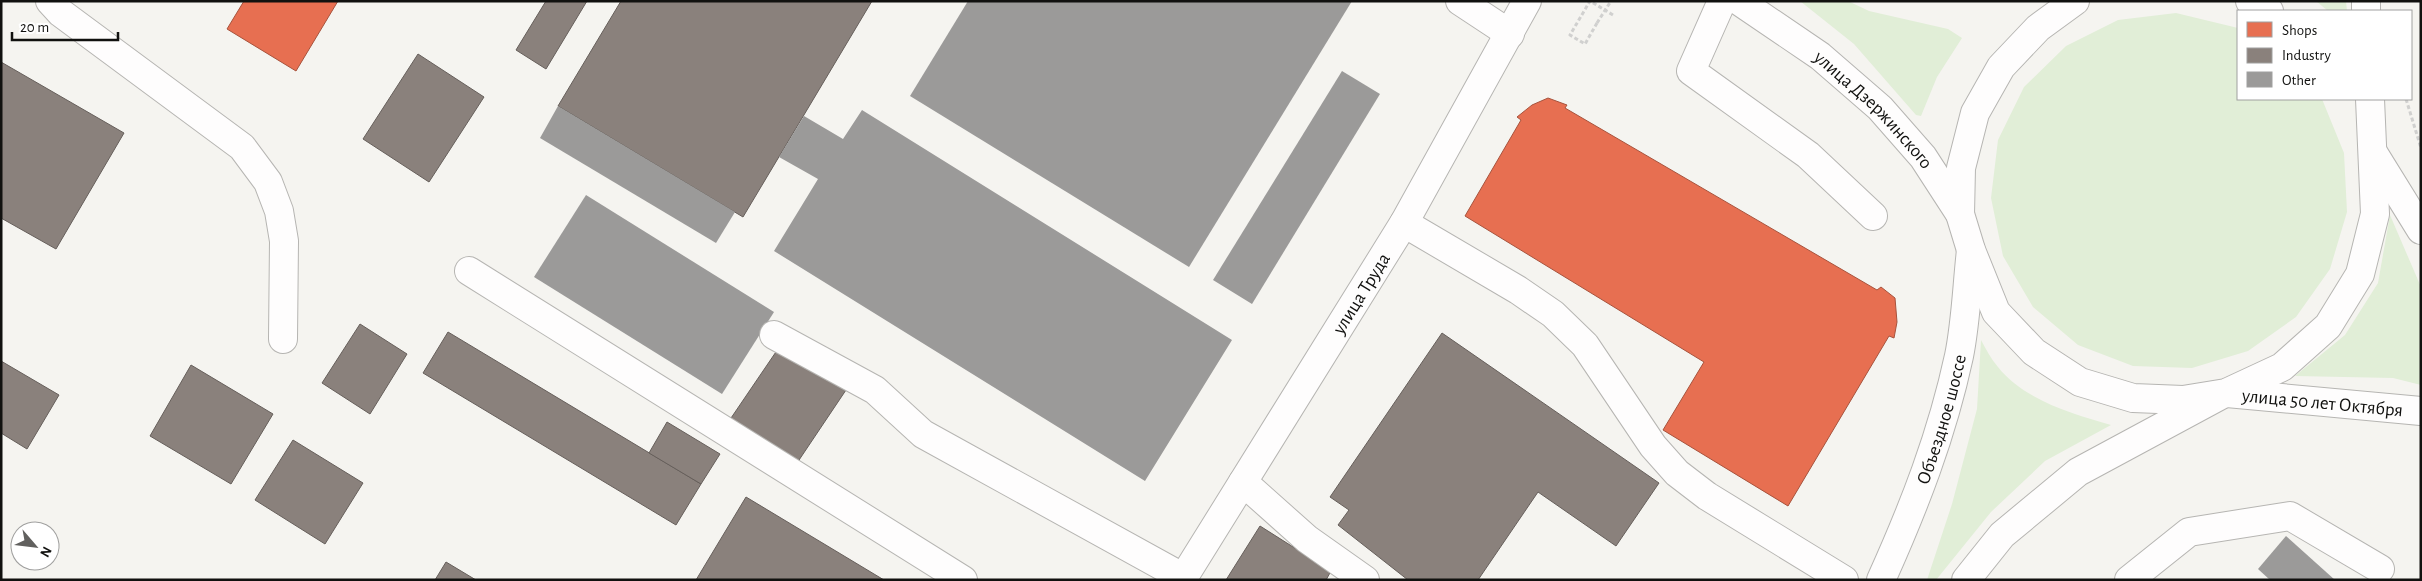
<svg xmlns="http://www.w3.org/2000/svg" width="2422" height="581" font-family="'Alegreya Sans',sans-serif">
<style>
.green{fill:#e1eed7}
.shops{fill:#e76f51;stroke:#a7533d}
.industry{fill:#8a817c;stroke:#665f5b}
.building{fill:#9b9a99}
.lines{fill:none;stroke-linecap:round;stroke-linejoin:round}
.minor-casing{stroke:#b6b5b2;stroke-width:30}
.major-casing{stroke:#b6b5b2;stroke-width:30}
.path{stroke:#d0d0cf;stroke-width:3;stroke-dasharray:4 2.5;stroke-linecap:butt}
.minor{stroke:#fefdfd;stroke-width:28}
.major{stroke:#fefdfd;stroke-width:28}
.path-bridge{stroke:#d0d0cf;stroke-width:3;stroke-dasharray:4 2.5;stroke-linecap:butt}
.labels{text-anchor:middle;stroke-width:5;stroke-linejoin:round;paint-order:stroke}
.street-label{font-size:19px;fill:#11110f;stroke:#fff}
</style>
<rect width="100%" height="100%" fill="#f5f4f0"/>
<g class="green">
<polygon points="1800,1 1848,1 1869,11 1948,29 1962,38 1937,77 1921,116 1916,115 1854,44"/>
<polygon points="2316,1 2346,1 2347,11 2328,11"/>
<polygon points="2176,13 2238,28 2238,99 2322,99 2344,153 2347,212 2330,269 2296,317 2248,351 2192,368 2133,366 2078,345 2033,307 2003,256 1991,198 1998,140 2024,87 2066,46 2118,20"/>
<polygon points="2390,215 2421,287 2421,385 2393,378 2295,376 2345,335 2378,283"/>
<path d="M1981 340C1986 349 1991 359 1998 367 2024 400 2073 414 2111 425L2045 461 1991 512 1936 580H1927L1952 504 1977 409Z"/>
</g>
<g class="shops">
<polygon points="244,1 338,1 296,71 227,29"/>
<polygon points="1548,98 1567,105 1565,108 1877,290 1881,287 1895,298 1897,322 1894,338 1889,336 1788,506 1663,430 1704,362 1465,216 1521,120 1517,117 1532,105"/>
</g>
<g class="industry">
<polygon points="546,1 587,1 546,69 516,50"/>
<polygon points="621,1 872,1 743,217 558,106"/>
<polygon points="418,54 484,97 429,182 363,139"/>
<polygon points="1,62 124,133 56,249 1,218"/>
<polygon points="360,324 407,354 370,414 322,383"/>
<polygon points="448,332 701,484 676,525 423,373"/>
<polygon points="1442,333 1659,483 1616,546 1538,492 1478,580 1408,580 1338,525 1349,510 1330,497"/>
<polygon points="780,346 846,390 795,466 729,421"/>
<polygon points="1,361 59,395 27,449 1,433"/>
<polygon points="191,365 273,414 231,484 150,436"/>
<polygon points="667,422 720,454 701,484 649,453"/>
<polygon points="293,440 363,483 325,544 255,500"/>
<polygon points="746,497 884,580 696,580"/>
<polygon points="1260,526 1331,571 1326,580 1226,580"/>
<polygon points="446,562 476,580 435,580"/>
</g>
<g class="building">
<polygon points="968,1 1352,1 1189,267 910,96"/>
<polygon points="1342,71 1380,94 1252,304 1213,280"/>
<polygon points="558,106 735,212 716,243 540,138"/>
<polygon points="862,110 1232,340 1145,481 774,251 818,179 779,157 804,116 843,139"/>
<polygon points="586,195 774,312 722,394 534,277"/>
<polygon points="2286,536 2335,580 2270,580 2258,569"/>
</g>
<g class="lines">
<g class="minor-casing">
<g id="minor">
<polyline points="50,1 61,13 242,147 268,182 279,211 284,241 283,339"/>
<polyline points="1460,1 1510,34"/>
<polyline points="1722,1 1691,71 1808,155 1873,216"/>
<polyline points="1404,223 1518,290 1553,314 1585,345 1653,446 1677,473 1707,496 1844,580"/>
<polyline points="469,271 963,580"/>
<polyline points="774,335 875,390 923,434 1184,578"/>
<polyline points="1243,482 1307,539 1365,580"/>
<path id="s1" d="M1182 580 1404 223 1527 1"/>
<path id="s2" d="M1881 580C1914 507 1942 435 1959 356 1966 322 1967 285 1971 250"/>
<polyline points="1966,580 2002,535 2078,472 2221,395"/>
<polyline points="2129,580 2189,532 2290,516 2380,569"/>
</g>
</g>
<g class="major-casing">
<g id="major">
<path id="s3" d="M1739 1 1820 56 1880 108 1923 157 1960 214 1971 250 1996 312 2034 352 2080 382 2133 398 2183 400 2226 393 2282 367 2328 326 2360 274 2375 214 2370 99"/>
<polyline points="2250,1 2269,11"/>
<polyline points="2366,1 2366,11"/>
<polyline points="2374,154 2421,230"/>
<polyline points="1960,214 1961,168 1975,113 2001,67 2038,28 2075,1"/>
<path id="s4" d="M2227 393 2421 411"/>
</g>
</g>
<g class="path">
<polyline points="1597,23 1585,44 1570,35 1590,1 1613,15"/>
<polyline points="2406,99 2421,148"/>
</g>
<use href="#minor" class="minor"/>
<use href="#major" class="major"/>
<polyline class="path-bridge" points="1597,23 1611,1"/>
</g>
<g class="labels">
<g class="street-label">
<text dy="7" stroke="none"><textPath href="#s3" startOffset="174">улица Дзержинского</textPath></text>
<text dy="7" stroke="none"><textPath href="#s1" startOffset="338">улица Труда</textPath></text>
<text dy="7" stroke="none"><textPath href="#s4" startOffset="96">улица 50 лет Октября</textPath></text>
<text dy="7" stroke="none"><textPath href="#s2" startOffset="172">Объездное шоссе</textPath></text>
</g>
</g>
<rect width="2422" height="581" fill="none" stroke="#11110f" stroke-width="5"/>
<rect x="2237" y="10" width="175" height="90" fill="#ffffff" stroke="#a0a09f"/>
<rect x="2247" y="22" width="25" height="15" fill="#e76f51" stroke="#a0a09f"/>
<text x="2282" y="35" font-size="15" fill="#11110f">Shops</text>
<rect x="2247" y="48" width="25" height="15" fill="#8a817c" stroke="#a0a09f"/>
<text x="2282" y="60" font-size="15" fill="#11110f">Industry</text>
<rect x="2247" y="72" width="25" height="15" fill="#9b9a99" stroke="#a0a09f"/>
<text x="2282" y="85" font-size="15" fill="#11110f">Other</text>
<g transform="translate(35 546) rotate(118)"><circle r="24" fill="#ffffff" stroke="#a0a09f"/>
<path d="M0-4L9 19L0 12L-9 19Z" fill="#61605e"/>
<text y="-8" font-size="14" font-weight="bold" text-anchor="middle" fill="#11110f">N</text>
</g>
<path d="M12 32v8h106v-8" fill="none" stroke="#11110f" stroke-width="2.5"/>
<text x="20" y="32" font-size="15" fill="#11110f" stroke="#ffffff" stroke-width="4" paint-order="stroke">20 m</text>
</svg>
